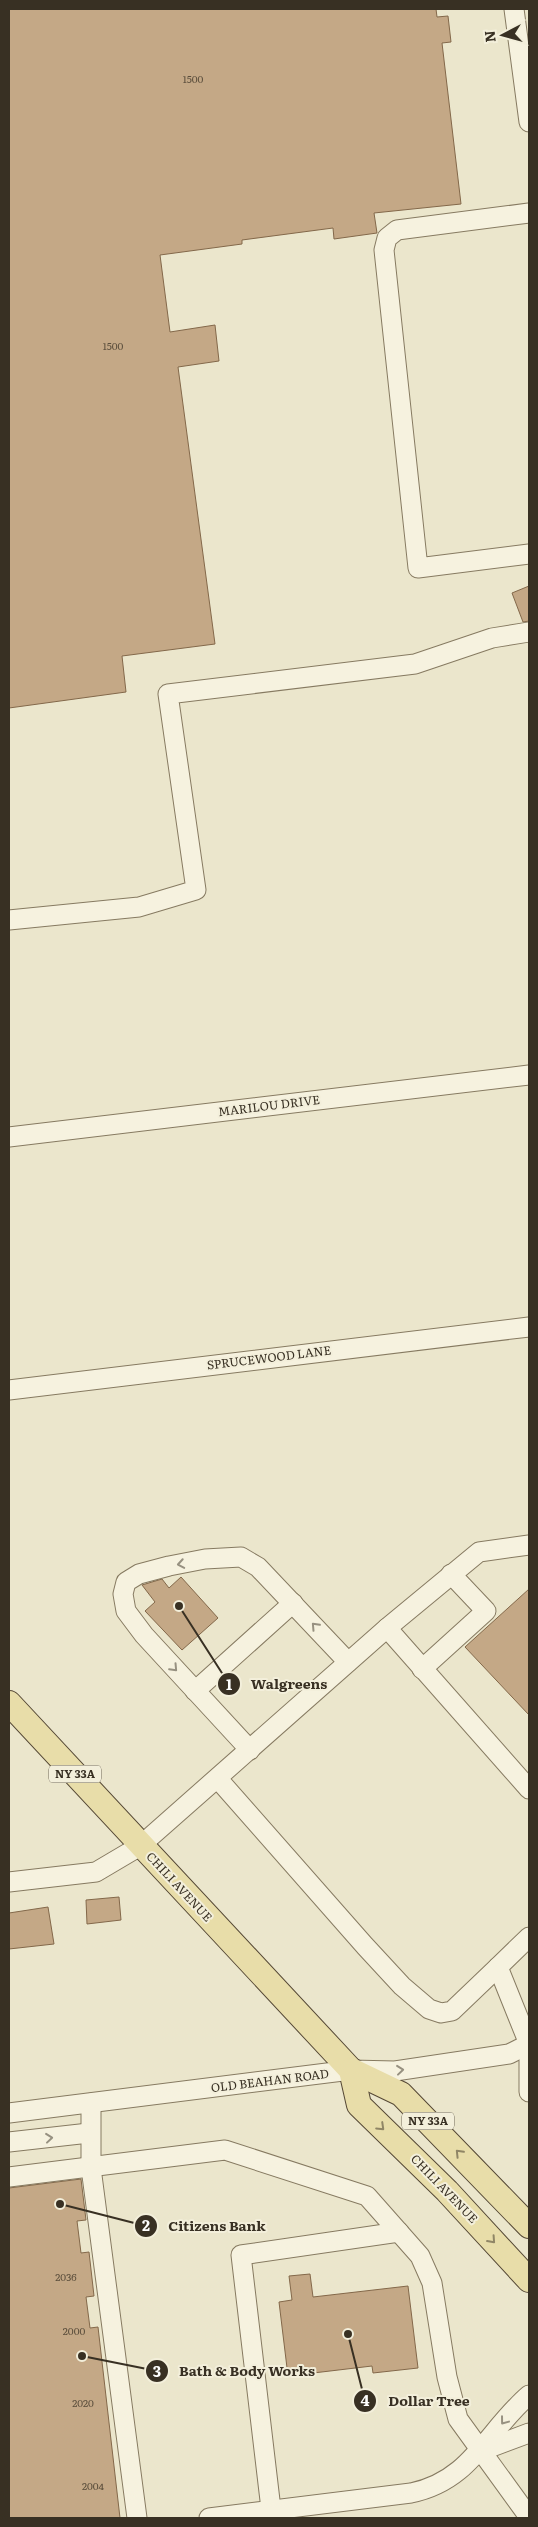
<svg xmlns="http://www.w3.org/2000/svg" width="538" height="2527" font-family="Literata,serif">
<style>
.building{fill:#c4a886;stroke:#83684a}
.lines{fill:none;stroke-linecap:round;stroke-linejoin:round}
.minor-casing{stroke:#867a61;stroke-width:21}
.major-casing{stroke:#554835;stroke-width:26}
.minor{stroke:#f6f2df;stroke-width:19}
.major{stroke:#e8dda9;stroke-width:24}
.oneway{stroke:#979181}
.oneway2{stroke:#908666}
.labels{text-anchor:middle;stroke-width:4;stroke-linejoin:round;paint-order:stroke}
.number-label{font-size:10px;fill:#5b4e3c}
.shield{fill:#f3efdb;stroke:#70695a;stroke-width:1}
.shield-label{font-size:11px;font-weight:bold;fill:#383023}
.street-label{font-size:12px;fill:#383023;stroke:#f3efdb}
.leader{fill:none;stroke:#383023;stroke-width:2}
.callout-dot{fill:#383023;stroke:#f3efdb;stroke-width:2}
.mark-label{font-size:15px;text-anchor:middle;font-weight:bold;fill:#fff}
.callout-label{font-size:14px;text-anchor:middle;font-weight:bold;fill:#383023;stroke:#f3efdb;stroke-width:4;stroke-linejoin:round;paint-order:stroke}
</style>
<rect width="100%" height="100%" fill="#ebe6cc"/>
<g class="building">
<polygon points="9,9 436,9 437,17 448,16 451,42 442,43 461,204 374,213 377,233 334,239 333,228 242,240 242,244 160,255 170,332 215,325 219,361 178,367 215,644 122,656 126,692 9,708"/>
<polygon points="529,586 529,621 523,622 512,593"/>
<polygon points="181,1577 218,1618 182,1650 145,1611 155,1602 142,1585 162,1579 169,1588"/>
<polygon points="529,1589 529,1715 465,1647"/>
<polygon points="119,1897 121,1920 87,1924 86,1900"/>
<polygon points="48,1907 54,1944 9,1949 9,1913"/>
<polygon points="81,2179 86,2220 77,2221 81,2253 89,2252 94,2296 86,2297 90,2328 98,2327 120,2518 9,2518 9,2188"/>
<polygon points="310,2274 313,2297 408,2286 418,2368 373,2373 372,2366 288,2376 279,2302 292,2300 289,2276"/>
</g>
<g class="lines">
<g class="minor-casing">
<g id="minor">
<polyline points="514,9 529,122"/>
<polyline points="529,213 397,230 387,238 384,250 418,568 529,554"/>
<polyline points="9,920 139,907 196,890 168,694 415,664 492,638 529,632"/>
<polyline points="9,1137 529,1075"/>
<polyline points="9,1390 529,1327"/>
<polyline points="387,1628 479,1552 529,1545"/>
<polyline points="422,1669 486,1611 451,1574"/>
<polyline points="195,1691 293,1603"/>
<polyline points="250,1750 144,1635 126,1611 123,1594 126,1582 139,1574 169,1566 205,1559 241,1557 258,1567 348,1662"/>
<polyline points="218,1779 365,1946 402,1986 429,2009 441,2013 452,2011 498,1967"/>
<polyline points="9,1882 96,1872 140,1846 387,1628 529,1789"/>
<polyline points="529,1937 498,1967 529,2044 529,2092"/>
<polyline points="91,2103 91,2168 137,2518"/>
<polyline points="9,2113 351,2070 395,2071 509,2054 529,2044"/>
<polyline points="9,2142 89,2133"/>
<polyline points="9,2177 225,2150 367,2196 420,2256 432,2283 447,2377 458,2419 529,2517"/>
<polyline points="481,2451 529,2433"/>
<polyline points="271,2509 241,2255 399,2232"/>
<path d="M209 2518 411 2493C471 2481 487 2431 529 2395"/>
</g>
</g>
<g class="major-casing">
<g id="major">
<polyline points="9,1703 351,2070 401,2094 529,2226"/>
<polyline points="351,2070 359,2105 447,2191 529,2280"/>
</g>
</g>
<use href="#minor" class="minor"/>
<use href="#major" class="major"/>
</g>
<defs><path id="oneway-chevron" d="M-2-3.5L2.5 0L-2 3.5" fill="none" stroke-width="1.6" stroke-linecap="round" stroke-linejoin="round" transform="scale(1.25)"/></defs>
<g class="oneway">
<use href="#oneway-chevron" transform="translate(181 1564) rotate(170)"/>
<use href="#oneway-chevron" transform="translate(315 1626) rotate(-133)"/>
<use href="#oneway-chevron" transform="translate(174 1668) rotate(47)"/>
<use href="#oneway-chevron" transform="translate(400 2070) rotate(-6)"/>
<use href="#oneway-chevron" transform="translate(49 2138) rotate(-6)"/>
<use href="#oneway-chevron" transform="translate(504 2421) rotate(127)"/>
</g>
<g class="oneway2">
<use href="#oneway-chevron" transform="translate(381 2127) rotate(44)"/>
<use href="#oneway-chevron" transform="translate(459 2153) rotate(-134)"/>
<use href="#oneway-chevron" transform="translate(492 2240) rotate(48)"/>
</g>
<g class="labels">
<g class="number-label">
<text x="193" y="83">1500</text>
<text x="113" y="350">1500</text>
<text x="66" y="2281">2036</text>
<text x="74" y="2335">2000</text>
<text x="83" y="2407">2020</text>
<text x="93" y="2490">2004</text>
</g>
<g class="shield">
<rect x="49" y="1765.5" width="52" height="17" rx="4"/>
<rect x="402" y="2112.5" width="52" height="17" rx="4"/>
</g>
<g class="shield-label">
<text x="75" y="1778">NY 33A</text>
<text x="428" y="2125">NY 33A</text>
</g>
<g class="street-label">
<text transform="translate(269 1106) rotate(-7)" y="4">MARILOU DRIVE</text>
<text transform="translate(269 1358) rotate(-7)" y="4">SPRUCEWOOD LANE</text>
<text transform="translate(179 1887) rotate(47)" y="4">CHILI AVENUE</text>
<text transform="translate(270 2081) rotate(-7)" y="4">OLD BEAHAN ROAD</text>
<text transform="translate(444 2189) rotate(46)" y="4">CHILI AVENUE</text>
</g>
</g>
<path class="leader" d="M179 1606L229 1684M60 2204L146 2226M82 2356L157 2371M348 2334L365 2401"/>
<g class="callout-dot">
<circle cx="179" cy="1606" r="5"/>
<circle cx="60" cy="2204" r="5"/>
<circle cx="82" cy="2356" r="5"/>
<circle cx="348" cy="2334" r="5"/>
<circle cx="229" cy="1684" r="12"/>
<circle cx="146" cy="2226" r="12"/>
<circle cx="157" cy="2371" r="12"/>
<circle cx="365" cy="2401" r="12"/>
</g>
<g class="mark-label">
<text x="229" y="1690">1</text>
<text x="146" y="2231">2</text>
<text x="157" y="2377">3</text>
<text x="365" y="2406">4</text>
</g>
<g class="callout-label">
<text x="289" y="1689">Walgreens</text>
<text x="217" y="2231">Citizens Bank</text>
<text x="247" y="2376">Bath &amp; Body Works</text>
<text x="429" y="2406">Dollar Tree</text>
</g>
<rect width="538" height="2527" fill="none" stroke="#383023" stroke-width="20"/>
<g transform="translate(503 35) rotate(264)" stroke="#f3efdb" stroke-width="4" paint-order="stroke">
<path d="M0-4L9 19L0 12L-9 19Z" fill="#383023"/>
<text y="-8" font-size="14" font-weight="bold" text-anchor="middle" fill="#383023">N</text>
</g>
</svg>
